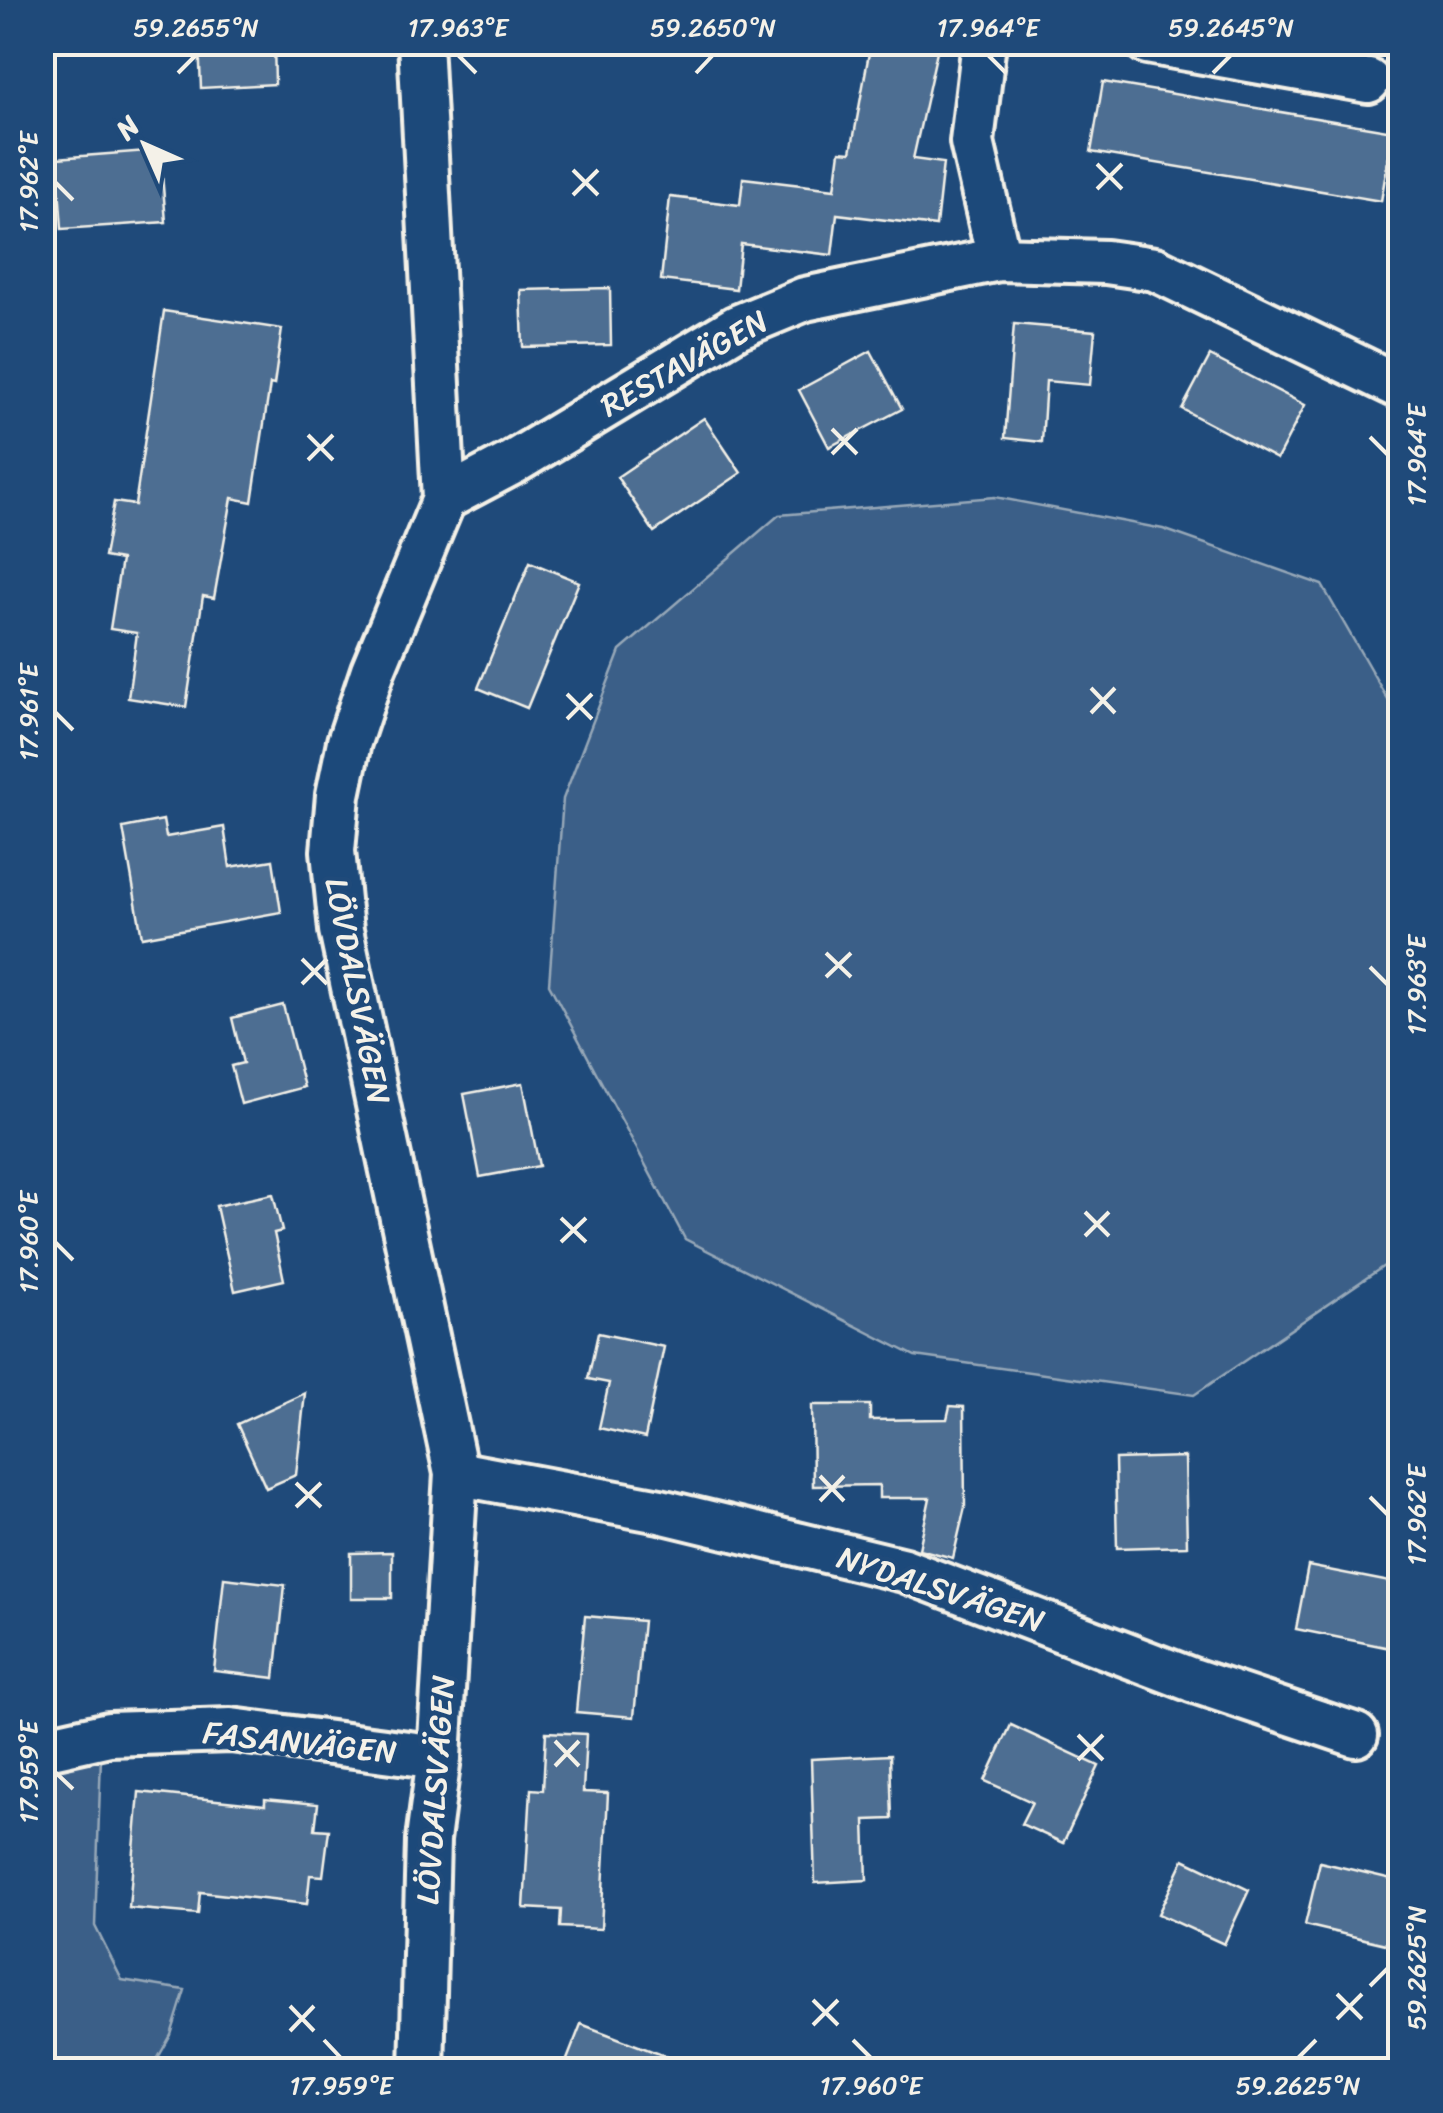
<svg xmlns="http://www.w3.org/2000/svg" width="1443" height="2113" font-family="Sriracha,sans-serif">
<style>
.green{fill:#3a5f88;stroke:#97a8b8;stroke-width:2.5}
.building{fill:#4d6e92;stroke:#f4f1e8;stroke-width:2.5}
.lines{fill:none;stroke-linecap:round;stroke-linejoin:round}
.street-casing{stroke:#f4f1e8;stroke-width:50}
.street{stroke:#1f4a7a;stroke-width:42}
.ticks{fill:none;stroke:#f4f1e8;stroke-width:4}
.labels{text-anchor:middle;stroke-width:9;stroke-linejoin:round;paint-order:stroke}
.street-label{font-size:32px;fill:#f4f1e8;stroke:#1f4a7a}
.neatline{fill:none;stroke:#f4f1e8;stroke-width:4}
.ticks-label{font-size:25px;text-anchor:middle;fill:#f4f1e8}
</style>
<rect width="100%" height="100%" fill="#1f4a7a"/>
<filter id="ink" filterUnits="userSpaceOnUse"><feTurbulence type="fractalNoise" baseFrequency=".01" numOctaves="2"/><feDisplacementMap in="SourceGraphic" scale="20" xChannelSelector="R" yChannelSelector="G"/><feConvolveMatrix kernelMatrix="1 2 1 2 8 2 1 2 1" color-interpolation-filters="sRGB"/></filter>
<g filter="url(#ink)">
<g class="green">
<polygon points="995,497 1163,529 1322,585 1400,721 1400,1216 1387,1264 1194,1395 915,1356 685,1239 549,984 563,799 620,651 779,515"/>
<polygon points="101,1757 95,1926 122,1980 185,1990 171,2035 151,2070 43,2070 42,1771"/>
</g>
<g class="building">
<polygon points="199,42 274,42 275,84 201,88"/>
<polygon points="871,42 939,42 913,159 943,163 936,226 837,214 832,255 741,244 736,289 661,280 670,197 740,205 743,178 835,189 840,151 851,152"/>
<polygon points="1103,82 1393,131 1381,201 1091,152"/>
<polygon points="160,150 166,222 62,229 57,158"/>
<polygon points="610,288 611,345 523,347 521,290"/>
<polygon points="164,311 282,329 274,385 270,384 252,502 232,498 214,598 203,596 186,707 128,698 137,633 110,629 121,560 104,557 114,502 135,505"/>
<polygon points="1014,324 1095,331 1090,385 1046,381 1042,442 1005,438"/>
<polygon points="871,351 902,409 829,447 799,390"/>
<polygon points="1210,356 1305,405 1277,459 1182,409"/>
<polygon points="704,418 741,473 654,532 617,477"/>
<polygon points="530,562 579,582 527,708 478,688"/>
<polygon points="163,820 166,837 224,827 230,867 273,860 281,912 142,937 123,828"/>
<polygon points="283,1005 304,1087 241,1104 231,1066 243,1063 232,1018"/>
<polygon points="523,1083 539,1166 480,1177 464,1094"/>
<polygon points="273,1194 282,1231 274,1233 284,1280 235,1291 216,1206"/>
<polygon points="598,1333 664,1347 645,1438 599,1428 609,1383 588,1379"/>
<polygon points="305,1393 296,1475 266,1488 237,1424"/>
<polygon points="812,1405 870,1405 870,1420 947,1419 950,1406 964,1407 965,1507 953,1558 919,1549 930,1498 879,1498 879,1485 813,1486"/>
<polygon points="1185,1457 1187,1546 1117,1548 1115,1459"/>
<polygon points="392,1552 392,1598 351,1598 351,1553"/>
<polygon points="1308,1566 1400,1584 1390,1648 1296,1629"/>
<polygon points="224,1578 285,1585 275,1678 214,1671"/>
<polygon points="585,1616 643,1621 634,1717 576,1712"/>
<polygon points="1011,1725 1099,1766 1063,1843 1021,1824 1032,1802 985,1781"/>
<polygon points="546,1732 586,1734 583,1792 608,1793 601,1929 560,1927 561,1910 524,1908 531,1789 543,1790"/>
<polygon points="890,1755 892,1819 865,1820 867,1880 815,1883 811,1759"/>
<polygon points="139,1792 265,1805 265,1799 318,1804 315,1829 329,1830 323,1876 310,1875 307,1904 200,1892 198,1914 129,1908"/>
<polygon points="1184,1859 1249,1890 1224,1944 1158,1914"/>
<polygon points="1320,1862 1400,1881 1400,1919 1394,1946 1305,1925"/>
<polygon points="581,2024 694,2067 693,2070 563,2070"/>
</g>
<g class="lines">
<g class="street-casing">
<g id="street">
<polyline points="420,42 444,499 373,670 349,742 338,795 333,851 341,930 456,1473 439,1757 428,1840 422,2070"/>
<polyline points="984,42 972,142 999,259"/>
<polyline points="1147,42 1368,81"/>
<polyline points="444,499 514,462 737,327 805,299 999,259 1106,262 1155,269 1400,387"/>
<polyline points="456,1473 660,1511 904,1570 1192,1680 1356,1735"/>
<polyline points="42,1749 109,1734 231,1730 439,1757"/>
</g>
</g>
<use href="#street" class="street"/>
</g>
</g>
<path class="ticks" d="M458 55 476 73M988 55 1006 73M178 73 196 55M696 73 713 55M1213 73 1231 55M1097 164 1122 189M573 170 598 195M55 182 73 200M1097 189 1122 164M573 195 598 170M832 429 857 454M308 435 333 460M1370 437 1388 455M832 454 857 429M308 460 333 435M1091 688 1115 713M567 694 592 719M55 712 73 730M1091 713 1115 688M567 719 592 694M826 953 851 977M302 959 327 984M1370 967 1388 985M826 977 851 953M302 984 327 959M1085 1212 1109 1236M561 1218 586 1242M1085 1236 1109 1212M55 1242 73 1260M561 1242 586 1218M820 1476 844 1501M296 1483 321 1507M1370 1497 1388 1515M820 1501 844 1476M296 1507 321 1483M1078 1735 1103 1760M555 1741 579 1766M1078 1760 1103 1735M555 1766 579 1741M55 1772 73 1789M1370 1986 1388 1968M1337 1994 1362 2019M813 2000 838 2025M290 2006 314 2031M1337 2019 1362 1994M813 2025 838 2000M290 2031 314 2006M324 2040 341 2058M853 2040 871 2058M1298 2058 1316 2040"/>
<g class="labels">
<g class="street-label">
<text transform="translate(684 363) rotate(-29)" y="11">RESTAVÄGEN</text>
<text transform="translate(358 991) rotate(79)" y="11">LÖVDALSVÄGEN</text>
<text transform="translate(941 1589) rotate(18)" y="11">NYDALSVÄGEN</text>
<text transform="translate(300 1742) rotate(6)" y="11">FASANVÄGEN</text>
<text transform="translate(435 1790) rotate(-86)" y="11">LÖVDALSVÄGEN</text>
</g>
</g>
<rect width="1443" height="2113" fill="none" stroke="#1f4a7a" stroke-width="110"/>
<g transform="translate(145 145) rotate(315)" stroke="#1f4a7a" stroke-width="8" paint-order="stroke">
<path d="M0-8L18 38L0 25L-18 38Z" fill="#f4f1e8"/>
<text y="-15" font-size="28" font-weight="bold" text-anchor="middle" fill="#f4f1e8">N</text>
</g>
<rect x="55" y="55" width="1333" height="2003" class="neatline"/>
<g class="ticks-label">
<text x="196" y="36">59.2655°N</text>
<text x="458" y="36">17.963°E</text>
<text x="713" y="36">59.2650°N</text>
<text x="988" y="36">17.964°E</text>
<text x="1231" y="36">59.2645°N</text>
<text transform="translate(28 182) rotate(-90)" y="9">17.962°E</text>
<text transform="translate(1416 455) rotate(-90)" y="9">17.964°E</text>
<text transform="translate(28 712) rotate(-90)" y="9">17.961°E</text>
<text transform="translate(1416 985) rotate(-90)" y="9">17.963°E</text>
<text transform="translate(28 1242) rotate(-90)" y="9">17.960°E</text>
<text transform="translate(1416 1515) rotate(-90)" y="9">17.962°E</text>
<text transform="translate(28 1772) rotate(-90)" y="9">17.959°E</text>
<text transform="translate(1416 1968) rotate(-90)" y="9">59.2625°N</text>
<text x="341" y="2094">17.959°E</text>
<text x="871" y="2094">17.960°E</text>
<text x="1298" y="2094">59.2625°N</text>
</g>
</svg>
